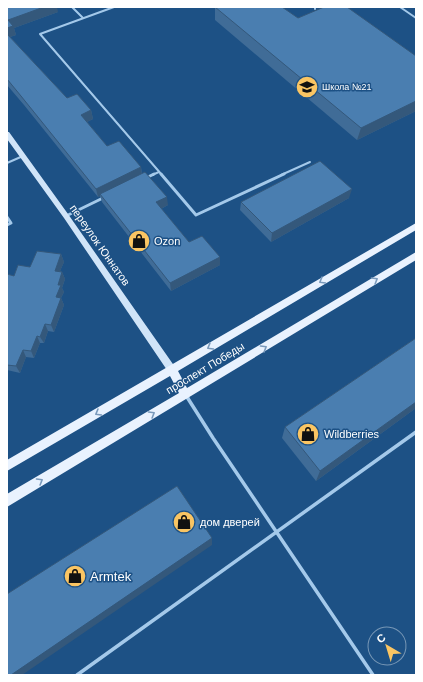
<svg xmlns="http://www.w3.org/2000/svg" width="423" height="682" font-family="Helvetica,sans-serif">
<style>
.lines{fill:none;stroke-linecap:round;stroke-linejoin:round}
.lane-far2{stroke:#a4c9ea;stroke-width:2}
.lane-far1{stroke:#a4c9ea;stroke-width:3}
.lane{stroke:#a4c9ea;stroke-width:3.5}
.secondary{fill:#d0e4f8;fill-rule:evenodd}
.primary{fill:#e9f2fe;fill-rule:evenodd}
.wall{fill:#406c97}
.shaded-wall{fill:#34587b}
.building{fill:#4a7eb0;stroke:#34587b}
.oneway{stroke:#7999bb}
.labels{text-anchor:middle;stroke-width:3;stroke-linejoin:round;paint-order:stroke}
.far-poi-label{font-size:9px;fill:#fff;stroke:#1d5185;text-anchor:start}
.poi-label{font-size:11px;fill:#fff;stroke:#1d5185;text-anchor:start}
.street-label{font-size:11px;fill:#fff;stroke:#1d5185}
.near-poi-label{font-size:13px;fill:#fff;stroke:#1d5185;text-anchor:start}
</style>
<rect width="100%" height="100%" fill="#1d5185"/>
<g class="lines">
<g class="lane-far2">
<polyline points="72,7 83,18"/>
<polyline points="114,7 40,34 162,175"/>
<polyline points="315,7 315,9"/>
<polyline points="400,7 416,18"/>
<polyline points="7,163 23,156"/>
<polyline points="152,175 159,172"/>
<polyline points="281,175 310,162"/>
</g>
<g class="lane-far1">
<polyline points="161,174 196,215 284,174"/>
<polyline points="146,178 154,174"/>
<polyline points="66,216 103,198"/>
<polyline points="7,217 11,223 7,225"/>
<polyline points="186,395 188,398"/>
</g>
<g class="lane">
<polyline points="187,397 213,438 373,675"/>
<polyline points="77,675 416,432"/>
</g>
<polygon class="secondary" points="7,132 9,132 68,214 175,367 176,370 175,373 172,374 169,373 64,218 7,139"/>
<polygon class="primary" points="416,223 416,230 178,371 187,388 416,252 416,260 7,507 7,494 179,393 170,376 7,471 7,460"/>
</g>
<g class="wall">
<polygon points="7,7 58,12 14,28 16,35 10,37 67,98 91,110 93,119 87,122 107,146 141,167 142,174 168,205 161,209 189,242 220,265 171,291 102,202 100,196 98,197 24,105 7,85"/>
<polygon points="215,7 298,18 416,56 416,111 357,140 215,20"/>
<polygon points="349,198 271,242 240,210 241,202"/>
<polygon points="61,254 64,262 60,271 62,272 65,279 62,288 64,292 61,298 64,305 54,332 48,331 44,343 40,343 34,358 26,357 20,373 7,370 7,274 14,276 30,267"/>
<polygon points="416,338 416,408 316,481 282,438 285,427"/>
</g>
<g class="shaded-wall">
<polygon points="44,7 57,7 58,12 14,28 16,35 7,38 8,20"/>
<polygon points="416,101 416,111 357,140 361,128"/>
<polygon points="91,110 93,119 83,124 81,115"/>
<polygon points="141,167 142,176 100,194 100,196 98,197 96,189"/>
<polygon points="352,189 349,198 271,242 272,233"/>
<polygon points="167,197 168,205 157,211 156,202"/>
<polygon points="61,254 64,262 57,278 55,271"/>
<polygon points="220,257 220,265 171,291 170,283"/>
<polygon points="62,272 65,279 62,288 64,292 61,298 64,305 54,332 51,325 56,297 58,285"/>
<polygon points="45,324 48,331 44,343 40,337"/>
<polygon points="37,336 40,343 34,358 31,351"/>
<polygon points="23,350 26,357 20,373 16,366"/>
<polygon points="416,402 416,408 316,481 320,471"/>
<polygon points="212,538 212,545 22,675 11,675"/>
</g>
<g class="building">
<polygon points="7,7 44,7 8,20 13,26 7,28"/>
<polygon points="215,7 282,7 298,18 324,7 347,7 416,56 416,101 361,128"/>
<polygon points="7,34 67,98 77,94 91,110 81,115 107,146 119,141 141,167 96,189 21,96 7,79"/>
<polygon points="320,161 352,189 272,233 241,202"/>
<polygon points="145,172 167,197 156,202 189,242 202,236 220,257 170,283 100,194"/>
<polygon points="37,251 61,254 55,271 62,272 58,285 61,285 56,297 61,298 51,325 45,324 40,337 37,336 31,351 23,350 16,366 7,365 7,274 14,276 18,265 30,267"/>
<polygon points="416,338 416,402 320,471 285,427"/>
<polygon points="177,486 212,538 11,675 7,675 7,594"/>
</g>
<defs><path id="oneway-chevron" d="M-2-3.5L2.5 0L-2 3.5" fill="none" stroke-width="1.6" stroke-linecap="round" stroke-linejoin="round"/></defs>
<g class="oneway">
<use href="#oneway-chevron" transform="translate(375 280) rotate(-31)"/>
<use href="#oneway-chevron" transform="translate(322 281) rotate(150)"/>
<use href="#oneway-chevron" transform="translate(210 347) rotate(150)"/>
<use href="#oneway-chevron" transform="translate(264 348) rotate(-31)"/>
<use href="#oneway-chevron" transform="translate(98 413) rotate(150)"/>
<use href="#oneway-chevron" transform="translate(152 414) rotate(-31)"/>
<use href="#oneway-chevron" transform="translate(40 481) rotate(-31)"/>
</g>
<defs>
<g id="school-disc" transform="scale(1.15)"><circle r="9.5" fill="#fac563" stroke="#1d5185"/><path d="M0-5L7-2L0 1L-7-2ZM-4 1L0 2.5L4 1V4Q0 6-4 4Z" fill="#111"/></g>
<g id="shop-disc" transform="scale(1.15)"><circle r="9.5" fill="#fac563" stroke="#1d5185"/><path d="M-5-2.5h2.3a2.7 3.5 0 0 1 5.4 0H5L5.5 6h-11ZM-1.5-2.5h3a1.5 2.3 0 0 0-3 0Z" fill="#111"/></g>
</defs>
<g fill-rule="evenodd">
<use href="#school-disc" x="307" y="87"/>
<use href="#shop-disc" x="139" y="241"/>
<use href="#shop-disc" x="308" y="434"/>
<use href="#shop-disc" x="184" y="522"/>
<use href="#shop-disc" x="75" y="576"/>
</g>
<g class="labels">
<g class="far-poi-label">
<text x="322" y="90">Школа №21</text>
</g>
<g class="poi-label">
<text x="154" y="245">Ozon</text>
<text x="324" y="438">Wildberries</text>
<text x="200" y="526">дом дверей</text>
</g>
<g class="street-label">
<text transform="translate(100 245) rotate(55)" y="4">переулок Юннатов</text>
<text transform="translate(205 368) rotate(-31)" y="4">проспект Победы</text>
</g>
<g class="near-poi-label">
<text x="90" y="581">Armtek</text>
</g>
</g>
<rect width="423" height="682" fill="none" stroke="#ffffff" stroke-width="16"/>
<g transform="translate(387 646) rotate(322)"><circle r="19" fill="#1d5185" stroke="#7797b6"/>
<path d="M0-3L7 15L0 10L-7 15Z" fill="#fac563"/>
<text y="-6" font-size="11" font-weight="bold" text-anchor="middle" fill="#ffffff">С</text>
</g>
</svg>
